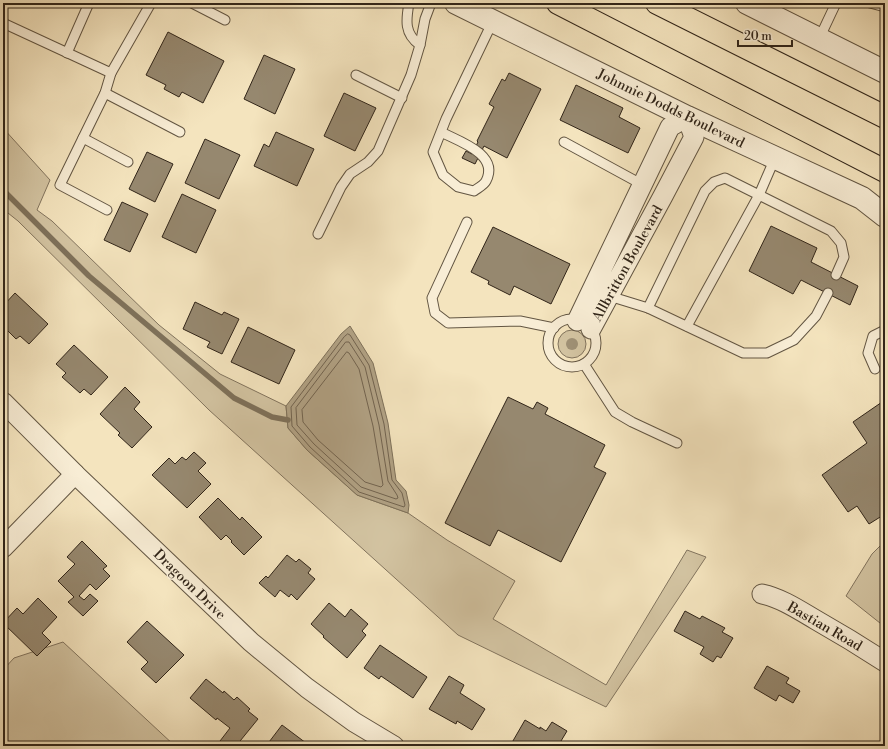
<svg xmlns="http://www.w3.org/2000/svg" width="888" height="749" font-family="'Libre Bodoni',serif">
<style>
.green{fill:#d3c4a2;stroke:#82745e}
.water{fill:#b2a386;stroke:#7e715a}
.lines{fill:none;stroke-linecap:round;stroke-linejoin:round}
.shore{stroke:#726450;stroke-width:1}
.stream{stroke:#7e715a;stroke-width:5.5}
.building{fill:#96886f;stroke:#312519}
.service-casing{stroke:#625542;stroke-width:11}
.minor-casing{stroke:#625542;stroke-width:21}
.tertiary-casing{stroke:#625542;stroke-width:24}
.trunk-casing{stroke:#312519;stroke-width:24}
.service{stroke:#f8edd5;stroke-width:9}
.minor{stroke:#f8edd5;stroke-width:19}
.tertiary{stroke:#f8edd5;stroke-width:22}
.trunk{stroke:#f4e4be;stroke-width:22}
.tree{fill:#9f9176}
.labels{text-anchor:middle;stroke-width:3;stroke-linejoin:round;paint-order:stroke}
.street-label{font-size:14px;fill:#312519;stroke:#f8edd5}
</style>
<rect width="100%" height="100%" fill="#f4e4be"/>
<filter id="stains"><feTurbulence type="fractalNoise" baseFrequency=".005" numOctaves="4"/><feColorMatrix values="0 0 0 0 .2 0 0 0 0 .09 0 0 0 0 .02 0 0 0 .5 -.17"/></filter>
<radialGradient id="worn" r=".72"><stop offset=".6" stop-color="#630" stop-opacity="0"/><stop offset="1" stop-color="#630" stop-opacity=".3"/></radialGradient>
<g class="green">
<polygon points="3,128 50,180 37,210 52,221 159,325 220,374 286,406 288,428 307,450 357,495 408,513 447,540 515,581 493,619 606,685 687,550 706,557 606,707 458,635 209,410 18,221 3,209"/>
<circle cx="572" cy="344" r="14"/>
<polygon points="885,541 885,627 846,596 872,554"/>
<polygon points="63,642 175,746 3,746 3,670 14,658"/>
</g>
<polygon class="water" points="350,326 373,363 388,423 396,480 406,491 409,505 408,513 357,495 307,450 288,428 286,406 341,334"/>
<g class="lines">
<g class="shore">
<polygon points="348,334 350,335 369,365 384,424 392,480 402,493 405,505 404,507 359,492 310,447 292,426 291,407 344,337"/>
<polygon points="346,342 349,342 365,367 379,425 388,481 397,495 398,498 396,499 361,487 314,444 297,425 296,408"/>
<polygon points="347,352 349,353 359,369 373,426 383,485 381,487 365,482 318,440 303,422 302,410"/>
</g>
<polyline class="stream" points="3,190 89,276 234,398 272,417 288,420"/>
</g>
<g class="building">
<polygon points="168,32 224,61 203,103 182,92 179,97 164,89 166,85 146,75"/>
<polygon points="264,55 295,69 275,114 244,99"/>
<polygon points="509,73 541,89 507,158 484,146 475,164 462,158 466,151 472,154 478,142 477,141 494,107 489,104 502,79 505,81"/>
<polygon points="576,85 623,108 619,117 640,128 628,153 560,120"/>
<polygon points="344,93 376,108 355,151 324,136"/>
<polygon points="276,132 314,149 297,186 254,166 264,144 269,147"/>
<polygon points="205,139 240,155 219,199 185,183"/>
<polygon points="147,152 173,164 155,202 129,189"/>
<polygon points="182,194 216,210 196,253 162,237"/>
<polygon points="122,202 148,214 130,252 104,240"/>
<polygon points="771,226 817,248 811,262 858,286 850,305 801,280 793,294 749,271"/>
<polygon points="493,227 570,264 551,304 514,286 510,295 488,284 489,281 471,272"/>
<polygon points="15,293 48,324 29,344 20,336 16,339 3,326 3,306"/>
<polygon points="195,302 222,315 224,312 239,319 222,354 207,347 210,342 183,329"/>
<polygon points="248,327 295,350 279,384 231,362"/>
<polygon points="74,345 108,377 91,395 84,389 80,393 62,377 66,373 56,364"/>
<polygon points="125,387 140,402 134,409 152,427 132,448 118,435 120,433 100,414"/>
<polygon points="508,397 533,409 537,402 548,408 545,414 605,445 594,467 606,473 561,562 498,530 490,546 445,523"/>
<polygon points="885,400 885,514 869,524 857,506 848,512 822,475 867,443 853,422"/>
<polygon points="194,452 206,463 198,471 211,484 187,508 152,475 169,458 175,464 182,457 186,460"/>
<polygon points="218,498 240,520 242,517 262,537 244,555 231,542 232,541 226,535 221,540 199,517"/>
<polygon points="82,541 107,566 103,569 110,576 96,590 90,584 79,596 84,600 90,594 98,601 83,616 68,602 74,597 58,581 75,564 67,557"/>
<polygon points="287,555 296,562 299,559 311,569 308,573 315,579 297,600 291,594 289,597 280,590 275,597 259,583 266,576 268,578"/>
<polygon points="38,598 57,617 42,633 51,642 37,656 3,623 17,608 23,614"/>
<polygon points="329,603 345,617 351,609 368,624 362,631 366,635 347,658 323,637 324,636 311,624"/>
<polygon points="685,611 700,619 702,616 725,628 722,632 733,638 721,658 717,656 713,662 700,654 704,647 674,631"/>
<polygon points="147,621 184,655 156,683 141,669 148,662 127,642"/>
<polygon points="380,645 427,677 413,698 381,676 379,679 364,668"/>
<polygon points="767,666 789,678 786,683 800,691 793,703 779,695 776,701 754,688"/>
<polygon points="449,676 464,685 460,693 485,709 472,730 457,721 456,724 429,709"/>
<polygon points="206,679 223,693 224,691 234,700 237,697 250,709 248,711 258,719 236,746 226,746 220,741 230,728 217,718 216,720 190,698"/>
<polygon points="525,720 540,729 540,727 546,731 552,722 567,731 558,746 510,746"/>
<polygon points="282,725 310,746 266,746"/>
</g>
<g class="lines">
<g class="service-casing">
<g id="service">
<polyline points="192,3 225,20"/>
<path d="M409 3C406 20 404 34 420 45"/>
<polyline points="870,3 885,7"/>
<polyline points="3,23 111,73 151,3"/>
<polyline points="819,39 836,3"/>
<polyline points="67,53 89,3"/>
<polyline points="356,75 402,98"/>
<polyline points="105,93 180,132"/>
<path d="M441 132C458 141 500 154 486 181 484 185 478 188 474 191L458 187 443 175 433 152 446 119 493 21"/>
<polyline points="83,138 128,162"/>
<polyline points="564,142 643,185"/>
<polyline points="107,210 60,185 105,93 111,73"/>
<polyline points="467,222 432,298 435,313 448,323 520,321 554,328"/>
<polyline points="318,234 341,187 350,174 368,162 378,151 411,75 420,45 425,19 431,3"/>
<polyline points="609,296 648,308 743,353 767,353 794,340 816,316 828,293"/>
<polyline points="648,308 705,191 714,182 725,178 831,231 841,243 844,257 836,275"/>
<circle cx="572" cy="343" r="24"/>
<polyline points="687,326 759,195 775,158"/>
<polyline points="584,364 615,412 632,422 677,443"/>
<polyline points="875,369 868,353 873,336 885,330"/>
</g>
</g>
<g class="minor-casing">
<g id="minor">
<polyline points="577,321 670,127 687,117 694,137 663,196 591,329"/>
<polyline points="3,402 75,474 251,642 307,688 354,722 394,746"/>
<polyline points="3,548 75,474"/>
<path d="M762 594C781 598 799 610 816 620 839 633 862 647 885 662"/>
</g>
</g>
<g class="tertiary-casing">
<g id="tertiary">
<polyline points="456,3 687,117 862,198 885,216"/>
<polyline points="747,3 885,72"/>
</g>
</g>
<g class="trunk-casing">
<g id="trunk">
<polyline points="558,3 885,171"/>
<polyline points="657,3 885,117"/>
</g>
</g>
<use href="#service" class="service"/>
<use href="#minor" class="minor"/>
<use href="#tertiary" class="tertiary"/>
<use href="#trunk" class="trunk"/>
</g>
<circle class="tree" cx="572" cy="344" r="6"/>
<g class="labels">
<g class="street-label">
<text transform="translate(671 108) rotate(26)" y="5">Johnnie Dodds Boulevard</text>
<text transform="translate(627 263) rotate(-61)" y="5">Allbritton Boulevard</text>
<text transform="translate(190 584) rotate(44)" y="5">Dragoon Drive</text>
<text transform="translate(825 626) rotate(30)" y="5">Bastian Road</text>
</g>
</g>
<rect width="888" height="749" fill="none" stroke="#f4e4be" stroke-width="16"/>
<rect x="4" y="4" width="880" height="741" fill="none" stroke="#312519" stroke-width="2"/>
<rect x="8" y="8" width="872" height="733" fill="none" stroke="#312519"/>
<path d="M738 40v6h54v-6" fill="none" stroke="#312519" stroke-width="2"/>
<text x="744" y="40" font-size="12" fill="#312519" stroke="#f8edd5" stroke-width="3" paint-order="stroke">20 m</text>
<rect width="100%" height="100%" filter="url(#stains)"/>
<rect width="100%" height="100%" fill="url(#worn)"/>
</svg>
